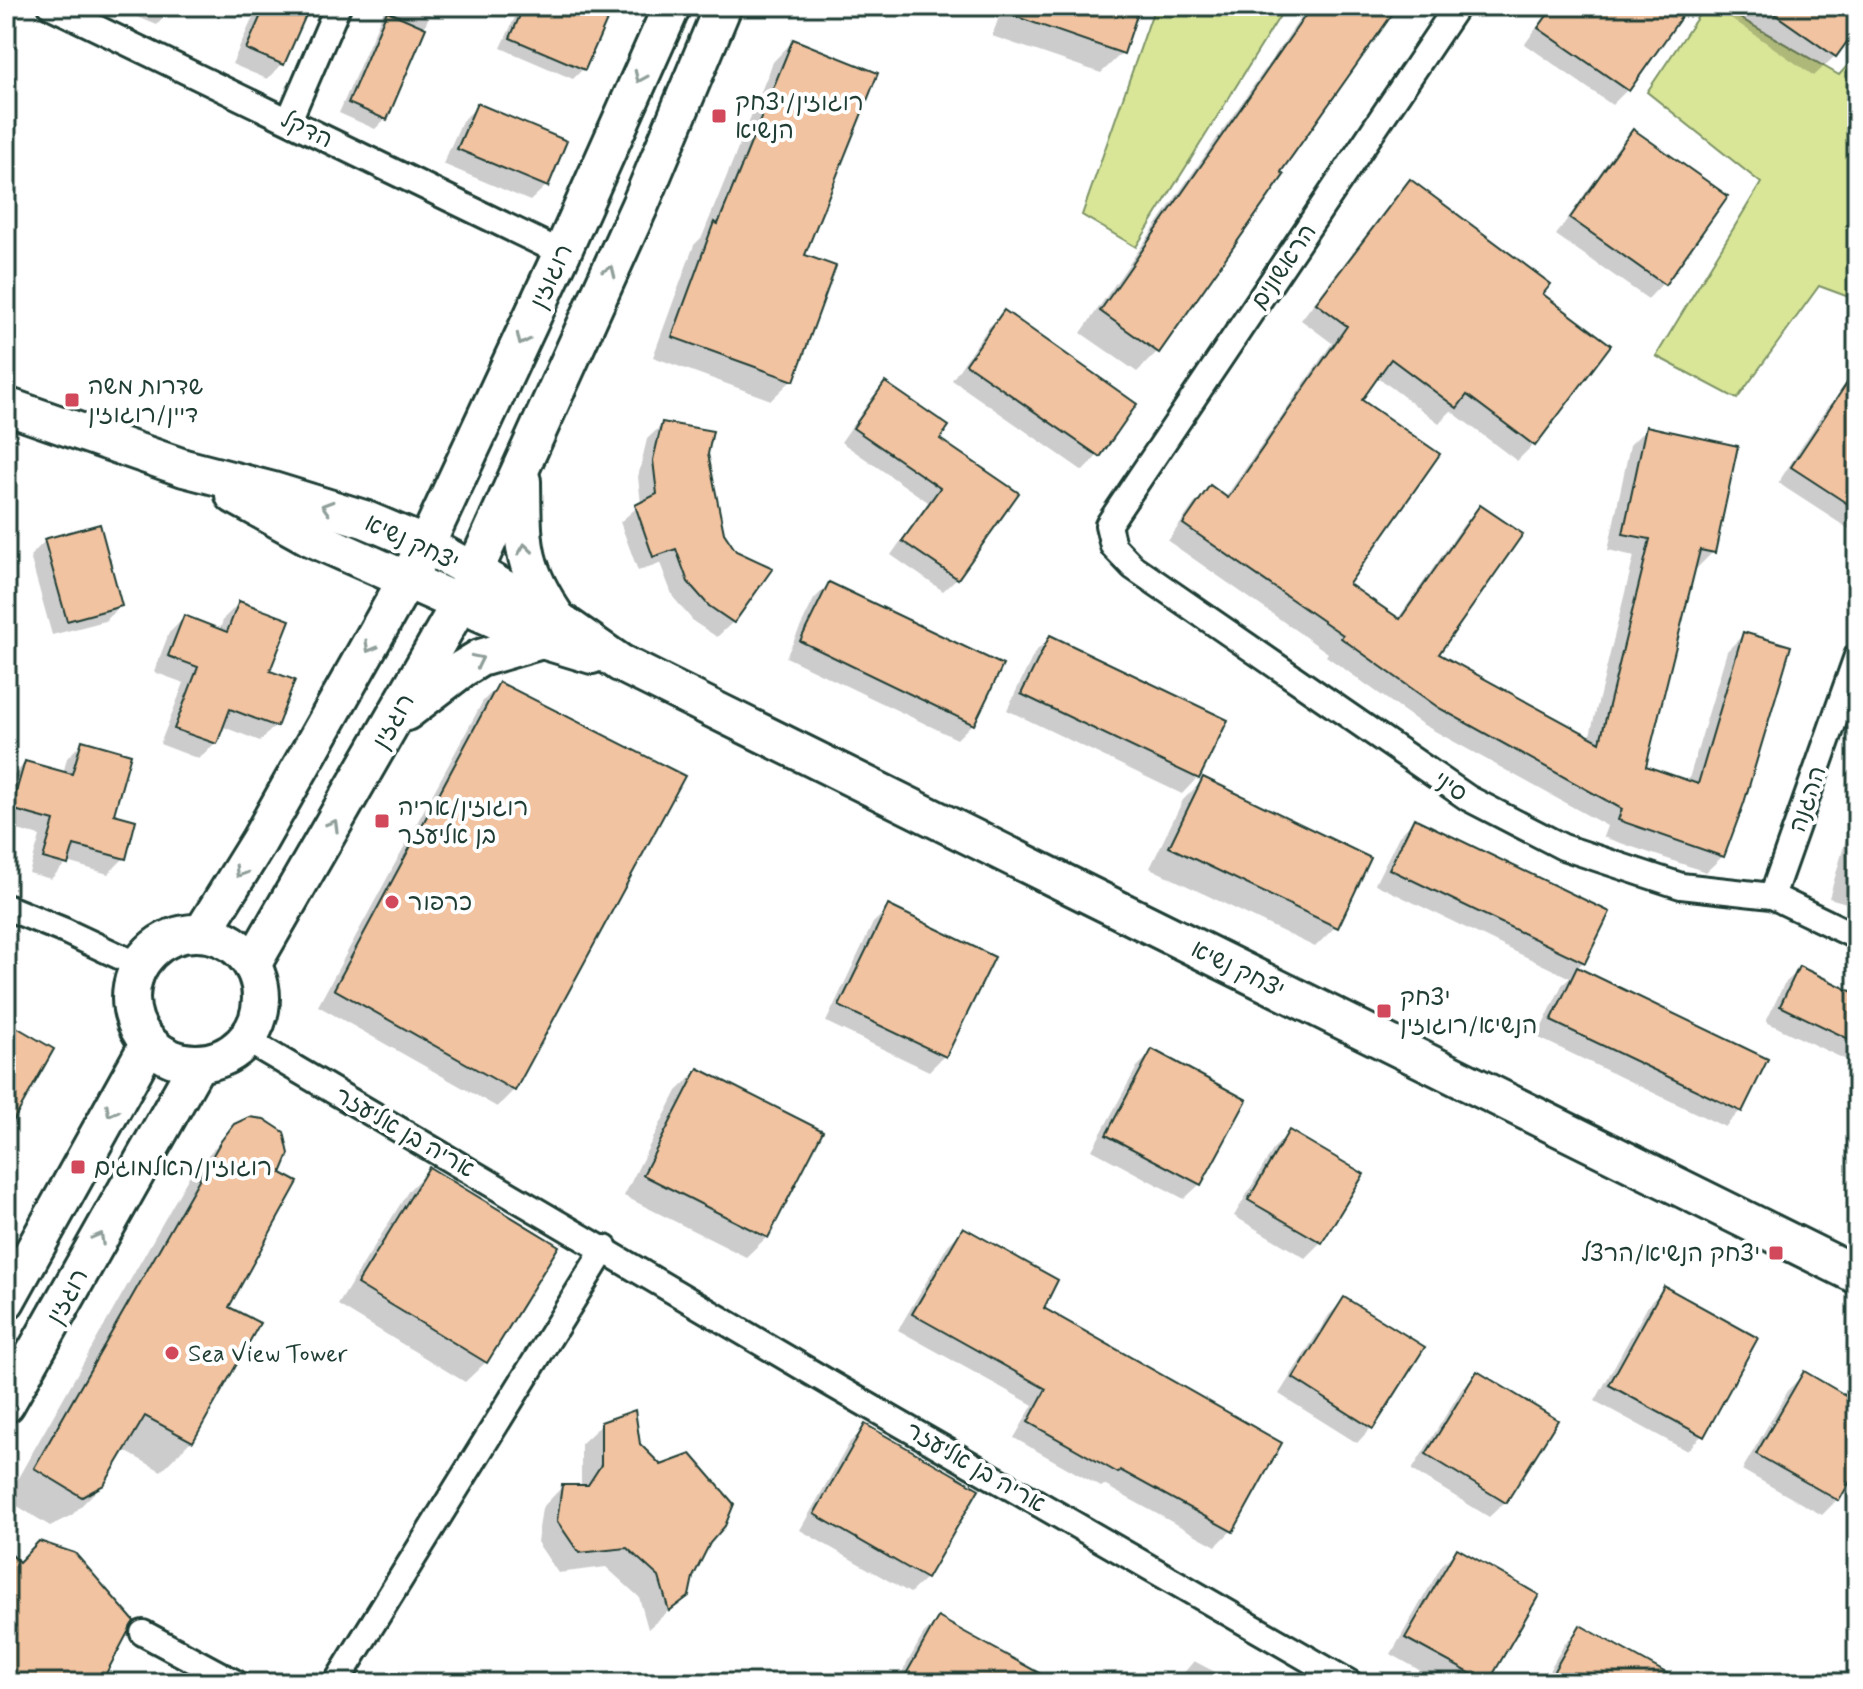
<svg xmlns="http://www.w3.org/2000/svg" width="1863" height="1689" font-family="Mynerve,'Playpen Sans Hebrew',sans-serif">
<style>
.green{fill:#d9e698;stroke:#7c9266;stroke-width:2}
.shadow{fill:#0003}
.building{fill:#f2c3a1;stroke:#1f3d34;stroke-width:2}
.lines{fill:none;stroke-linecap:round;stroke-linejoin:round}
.street-casing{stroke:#1f3d34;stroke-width:30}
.secondary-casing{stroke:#1f3d34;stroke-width:42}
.street{stroke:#fff;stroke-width:24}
.secondary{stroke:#fff;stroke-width:36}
.oneway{stroke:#8f9e9a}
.poi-dot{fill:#d1495b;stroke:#fff;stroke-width:3}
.labels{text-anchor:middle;stroke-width:8;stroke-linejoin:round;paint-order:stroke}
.poi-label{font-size:24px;fill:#1f3d34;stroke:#fff;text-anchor:start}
.street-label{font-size:24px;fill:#1f3d34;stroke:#fff}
</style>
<rect width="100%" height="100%" fill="#fff"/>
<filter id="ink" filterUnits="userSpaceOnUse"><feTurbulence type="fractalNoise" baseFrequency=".0125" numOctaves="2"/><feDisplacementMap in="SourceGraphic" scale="16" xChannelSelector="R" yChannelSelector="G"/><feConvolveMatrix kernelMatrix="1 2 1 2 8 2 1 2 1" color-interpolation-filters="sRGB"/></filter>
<g filter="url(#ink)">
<g class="green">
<polygon points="1155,6 1286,6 1136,247 1082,215"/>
<polygon points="1705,6 1719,6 1839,75 1857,55 1857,300 1819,286 1737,399 1656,356 1761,183 1647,92"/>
</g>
<g class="shadow">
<polygon points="174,6 157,25 114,7 115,6"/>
<polygon points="258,6 308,6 282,64 267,79 232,64"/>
<polygon points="386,6 440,6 430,14 385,119 375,129 339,113"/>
<polygon points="520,6 569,6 583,69 573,79 501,48"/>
<polygon points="912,6 936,6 929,13"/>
<polygon points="1003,6 1138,6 1122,53 1101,73 992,36"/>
<polygon points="1309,6 1395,6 1158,351 1137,372 1081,333"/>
<polygon points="1552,6 1686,6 1627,90 1612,105 1525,44"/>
<polygon points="1857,6 1857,24 1835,56 1814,76 1715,7"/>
<polygon points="793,41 802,256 792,380 771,400 653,357 694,245 702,237 773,62"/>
<polygon points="478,106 546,186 530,201 443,164 462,121"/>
<polygon points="1633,132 1663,283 1648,299 1556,235 1618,147"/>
<polygon points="1410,181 1540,294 1534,444 1517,461 1451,411 1439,423 1376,376 1359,400 1346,584 1397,620 1464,524 1480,508 1436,655 1589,739 1634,556 1608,550 1630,445 1647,428 1713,552 1696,569 1693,568 1644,767 1688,782 1727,651 1744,634 1723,856 1706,872 1603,837 1607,826 1422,724 1326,656 1328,653 1168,541 1194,504 1211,488 1225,498 1332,343 1301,320 1394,198"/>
<polygon points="1004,313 1098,455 1083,471 952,380 988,328"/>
<polygon points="885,384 937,439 957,578 943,591 891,555 928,502 841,442 872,398"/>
<polygon points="1844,391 1857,399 1857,531 1855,533 1778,483 1828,406"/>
<polygon points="663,424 706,453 733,622 717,637 694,622 673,597 660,563 638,571 620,522 641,504 638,477 647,439"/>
<polygon points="6,503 13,505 6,541"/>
<polygon points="45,541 120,606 105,621 52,635 30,556"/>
<polygon points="829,584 972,724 957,739 786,657 814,599"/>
<polygon points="239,603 268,672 275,726 260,741 221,726 215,743 199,759 160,744 184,683 154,672 169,633 184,618 219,631 224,618"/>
<polygon points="1051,637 1225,720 1197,778 1182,794 1007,710 1035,652"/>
<polygon points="500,684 514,1090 497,1107 318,1006 483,701"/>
<polygon points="83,742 111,815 124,858 108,874 67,862 51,879 29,873 40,836 6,827 6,793 10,779 25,763 63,774 67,758"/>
<polygon points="1204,779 1336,926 1315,947 1150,868 1183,800"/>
<polygon points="1857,801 1857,906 1829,898"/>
<polygon points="1414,821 1584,961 1576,969 1765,1060 1740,1111 1725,1127 1537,1037 1562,985 1570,978 1375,884 1399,836"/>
<polygon points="889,908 944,1056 929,1071 826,1022 873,923"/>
<polygon points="1800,969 1857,996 1857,1065 1766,1022 1784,984"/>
<polygon points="1152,1052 1200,1184 1184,1199 1092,1150 1137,1067"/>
<polygon points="698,1071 767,1237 746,1257 624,1196 677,1091"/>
<polygon points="235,1126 227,1307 257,1324 191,1441 161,1471 123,1450 103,1484 72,1515 50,1526 6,1499 191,1173"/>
<polygon points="1289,1133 1321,1242 1305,1258 1234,1216 1274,1148"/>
<polygon points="429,1170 486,1362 465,1382 338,1305 409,1190"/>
<polygon points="964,1229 1041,1309 1231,1531 1216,1546 1104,1485 1101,1487 1014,1438 1033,1405 898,1330 948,1245"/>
<polygon points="1664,1289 1702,1435 1687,1451 1595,1401 1649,1304"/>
<polygon points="1344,1300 1372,1427 1357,1443 1279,1394 1329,1315"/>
<polygon points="1477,1373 1505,1502 1489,1517 1412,1470 1462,1389"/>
<polygon points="1804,1374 1857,1404 1857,1465 1837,1500 1822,1515 1742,1470 1789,1389"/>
<polygon points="602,1424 638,1444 661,1468 709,1542 691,1576 687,1595 648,1629 639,1597 606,1567 558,1573 537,1542 542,1508 562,1487 581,1487 581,1444"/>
<polygon points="866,1427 926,1578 910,1593 800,1530 850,1442"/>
<polygon points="1457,1550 1536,1596 1485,1683 1442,1683 1391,1654 1442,1565"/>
<polygon points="939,1620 1054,1683 896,1683 923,1635"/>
<polygon points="1580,1628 1680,1683 1542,1683 1565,1643"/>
<polygon points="1194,1661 1236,1683 1175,1683"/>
</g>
<g class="building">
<polygon points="265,6 310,6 284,65 246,49"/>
<polygon points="524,6 574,6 607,20 585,70 510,38"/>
<polygon points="998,6 1140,6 1124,54 997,10"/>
<polygon points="1312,6 1398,6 1281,172 1284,175 1159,353 1100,311"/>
<polygon points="1554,6 1689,6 1629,91 1538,28"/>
<polygon points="1763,6 1857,6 1857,28 1836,57"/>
<polygon points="387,11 426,28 387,120 348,103"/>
<polygon points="793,39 878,73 805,255 836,266 794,381 672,337 714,222 718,224"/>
<polygon points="477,103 567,141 548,187 457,149"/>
<polygon points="1633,129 1728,196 1665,285 1570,218"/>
<polygon points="1410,179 1551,284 1543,294 1611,345 1535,446 1467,395 1457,408 1391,359 1362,400 1440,454 1349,584 1400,619 1480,505 1523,534 1439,654 1600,742 1650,539 1623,534 1646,426 1738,446 1715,553 1700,550 1646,766 1698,784 1743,632 1791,646 1744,803 1724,857 1618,820 1622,809 1439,708 1341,638 1343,635 1183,524 1210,485 1228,498 1347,326 1316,303"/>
<polygon points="1004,310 1137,404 1100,457 966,364"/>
<polygon points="1857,368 1857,510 1791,467"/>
<polygon points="885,382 949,426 940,439 1019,493 958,579 902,541 940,488 853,428"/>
<polygon points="662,422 713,431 708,454 724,533 736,551 773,568 734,623 709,606 688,582 676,549 653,557 635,505 657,494 653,460"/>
<polygon points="100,524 122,606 67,621 44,539"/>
<polygon points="829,582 1003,665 974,725 800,641"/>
<polygon points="239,601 290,620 270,671 295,680 277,727 230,709 217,744 174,729 198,667 168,656 184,615 227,632"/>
<polygon points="1050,635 1228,720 1199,779 1021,694"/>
<polygon points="499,682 685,776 515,1091 334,989"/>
<polygon points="82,740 131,754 114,814 136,820 126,859 74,845 68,865 43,858 54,821 11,809 25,761 72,774"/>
<polygon points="1203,777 1371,858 1338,928 1169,847"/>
<polygon points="1414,818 1610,912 1585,963 1389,869"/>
<polygon points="888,905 995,957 946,1057 839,1006"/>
<polygon points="1799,966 1857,994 1857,1043 1780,1006"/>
<polygon points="1577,967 1768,1059 1742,1112 1551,1021"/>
<polygon points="6,1021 54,1049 6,1134"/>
<polygon points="1152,1049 1247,1100 1201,1185 1106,1135"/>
<polygon points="698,1068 823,1131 768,1238 643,1175"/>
<polygon points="249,1117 264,1119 284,1132 289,1154 281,1173 298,1182 229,1307 260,1323 193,1442 145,1416 104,1485 82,1497 34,1468 221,1141 234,1124"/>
<polygon points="1289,1130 1364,1174 1322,1243 1248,1200"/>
<polygon points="429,1167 559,1246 487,1363 357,1284"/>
<polygon points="963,1227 1058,1280 1044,1308 1282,1443 1233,1532 1120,1470 1118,1473 1028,1422 1046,1389 912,1314"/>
<polygon points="1664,1286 1758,1338 1704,1437 1609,1385"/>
<polygon points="1344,1297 1425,1347 1373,1429 1293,1378"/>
<polygon points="1477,1371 1558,1420 1506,1503 1426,1454"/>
<polygon points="1804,1371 1857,1402 1857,1469 1839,1501 1756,1454"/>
<polygon points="635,1410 640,1444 661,1465 691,1454 734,1504 725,1526 710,1543 693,1577 689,1596 669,1611 659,1577 627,1548 579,1553 557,1521 562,1485 588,1485 601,1465 601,1422"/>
<polygon points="865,1424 979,1489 927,1579 814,1514"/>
<polygon points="39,1541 75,1553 134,1621 101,1683 6,1683 6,1549 19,1562"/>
<polygon points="1457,1548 1539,1595 1488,1683 1405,1638"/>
<polygon points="938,1617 961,1630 1057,1683 901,1683"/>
<polygon points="1580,1625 1684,1683 1547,1683"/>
</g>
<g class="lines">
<g class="street-casing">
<g id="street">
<polyline points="51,6 562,253"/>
<polyline points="1457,6 1108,525 1113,546 1133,567 1468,798 1563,847 1681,886 1772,896 1857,937"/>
<polyline points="289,120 338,6"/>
<polyline points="1772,896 1857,656"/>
<polyline points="6,907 65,931 140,966"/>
<polyline points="247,1040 831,1384 1350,1683"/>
<polyline points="143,1633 236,1683"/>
<polyline points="336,1683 605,1248"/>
</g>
</g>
<g class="secondary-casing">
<g id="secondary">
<polyline points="6,406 184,468 273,491 364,519 426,545 475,572 557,619 620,663 1857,1275"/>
<path d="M522 481C523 543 520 564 556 617"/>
<polyline points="234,495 310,537 542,640 592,655"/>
<polyline points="406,712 462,669 480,658 542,640"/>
<polyline points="202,933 259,841 426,545 562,253 672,6"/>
<circle cx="196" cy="998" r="65"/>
<polyline points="252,965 460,603 640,205 723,6"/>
<polyline points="6,1301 149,1043"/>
<polyline points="6,1404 198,1063"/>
</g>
</g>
<use href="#street" class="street"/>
<use href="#secondary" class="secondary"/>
</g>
<defs><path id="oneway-chevron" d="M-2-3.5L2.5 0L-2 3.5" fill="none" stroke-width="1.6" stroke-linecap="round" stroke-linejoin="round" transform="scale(2)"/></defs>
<g class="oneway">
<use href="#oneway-chevron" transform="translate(640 77) rotate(114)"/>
<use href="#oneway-chevron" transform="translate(610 271) rotate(-66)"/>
<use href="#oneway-chevron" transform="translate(522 340) rotate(115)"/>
<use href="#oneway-chevron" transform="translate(327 507) rotate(-163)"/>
<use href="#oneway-chevron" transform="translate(525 549) rotate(-98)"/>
<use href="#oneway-chevron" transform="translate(370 647) rotate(120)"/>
<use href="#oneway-chevron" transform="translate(478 660) rotate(-26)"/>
<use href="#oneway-chevron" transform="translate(333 825) rotate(-60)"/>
<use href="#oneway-chevron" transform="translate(240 872) rotate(122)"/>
<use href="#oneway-chevron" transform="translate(111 1111) rotate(119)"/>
<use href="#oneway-chevron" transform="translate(99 1238) rotate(-61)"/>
</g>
</g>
<g class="poi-dot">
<rect x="711" y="108" width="16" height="16" rx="4"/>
<rect x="64" y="392" width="16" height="16" rx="4"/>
<rect x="374" y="813" width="16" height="16" rx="4"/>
<circle cx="392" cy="902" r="8"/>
<rect x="1376" y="1003" width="16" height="16" rx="4"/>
<rect x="70" y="1159" width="16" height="16" rx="4"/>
<rect x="1768" y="1245" width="16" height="16" rx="4"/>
<circle cx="172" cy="1353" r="8"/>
</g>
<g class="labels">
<g class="poi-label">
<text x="735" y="110">רוגוזין/יצחק<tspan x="735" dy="28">הנשיא</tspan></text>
<text x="88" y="394">שדרות משה<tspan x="88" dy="28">דיין/רוגוזין</tspan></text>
<text x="398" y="815">רוגוזין/אריה<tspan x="398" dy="28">בן אליעזר</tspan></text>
<text x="408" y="910">כרפור</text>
<text x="1400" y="1005">יצחק<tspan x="1400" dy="28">הנשיא/רוגוזין</tspan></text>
<text x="94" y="1175">רוגוזין/האלמוגים</text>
<text x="1760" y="1261" text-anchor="end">יצחק הנשיא/הרצל</text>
<text x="188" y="1361">Sea View Tower</text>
</g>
<g class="street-label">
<text transform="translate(307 129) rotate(26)" y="8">הדקל</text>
<text transform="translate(1283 266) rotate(-56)" y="8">הראשונים</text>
<text transform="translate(551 276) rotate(-65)" y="8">רוגוזין</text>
<text transform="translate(412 542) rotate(25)" y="8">יצחק נשיא</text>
<text transform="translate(393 721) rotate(-60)" y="8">רוגזין</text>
<text transform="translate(1451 786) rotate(34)" y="8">סיני</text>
<text transform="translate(1807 799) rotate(-71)" y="8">ההגנה</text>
<text transform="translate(1238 969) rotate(26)" y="8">יצחק נשיא</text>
<text transform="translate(405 1132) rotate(30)" y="8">אריה בן אליעזר</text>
<text transform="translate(67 1296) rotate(-61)" y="8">רוגזין</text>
<text transform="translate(976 1467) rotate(30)" y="8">אריה בן אליעזר</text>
</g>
</g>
<rect width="1863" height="1689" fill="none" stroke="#fff" stroke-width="32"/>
<rect x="16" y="16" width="1831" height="1657" fill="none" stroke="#1f3d34" stroke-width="3" filter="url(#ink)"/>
</svg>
